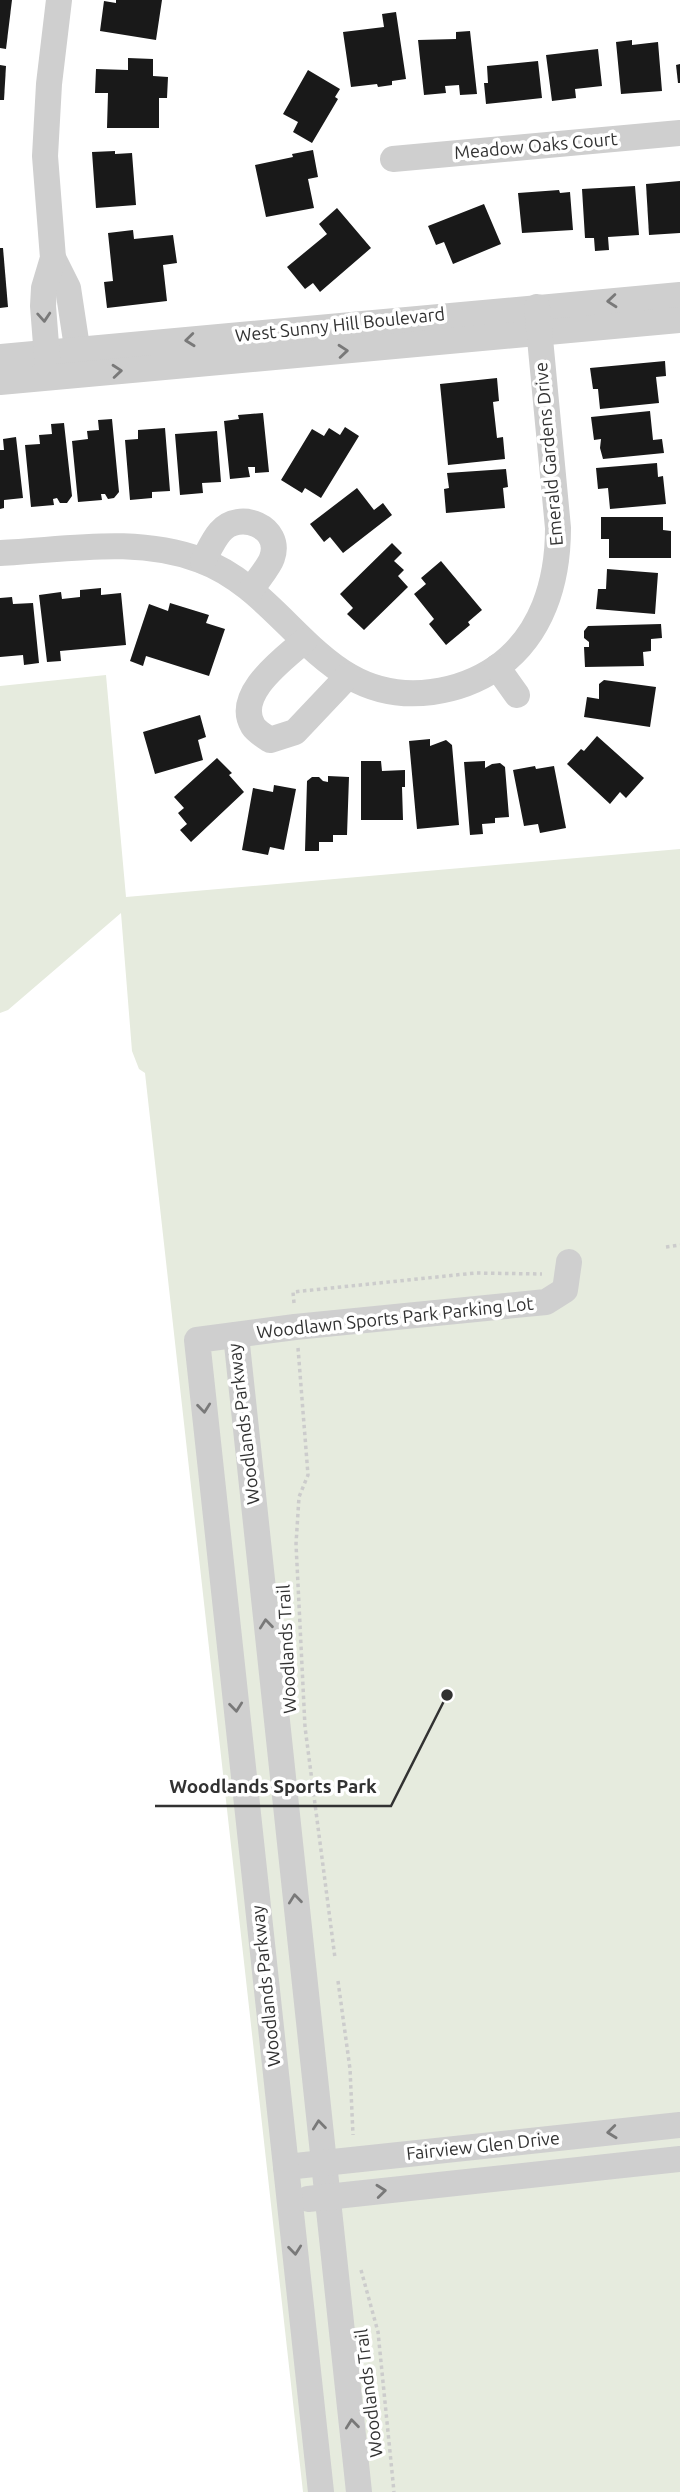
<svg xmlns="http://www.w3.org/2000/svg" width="680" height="2492" font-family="Ubuntu,sans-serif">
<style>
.green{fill:#e6ebde}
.building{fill:#191919}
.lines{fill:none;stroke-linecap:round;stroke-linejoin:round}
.path{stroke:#ccc;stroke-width:3.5;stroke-dasharray:3.5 3.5;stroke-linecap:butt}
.minor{stroke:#cfcfcf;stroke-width:26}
.oneway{stroke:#797979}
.labels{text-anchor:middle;stroke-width:7;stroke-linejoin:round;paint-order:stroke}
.street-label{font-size:18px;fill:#323232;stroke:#fff}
.leader{fill:none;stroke:#323232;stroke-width:2.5}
.callout-dot{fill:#323232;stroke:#fff;stroke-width:2.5}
.callout-label{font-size:19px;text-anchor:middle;font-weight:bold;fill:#323232;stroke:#fff;stroke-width:7;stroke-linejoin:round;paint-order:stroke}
</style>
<rect width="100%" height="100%" fill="#fff"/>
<polygon class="green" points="106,675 126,897 680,849 680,2492 303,2492 145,1073 139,1069 132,1051 121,913 8,1010 0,1013 0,686"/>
<g class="building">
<polygon points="0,0 12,0 6,49 0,48"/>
<polygon points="116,0 162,0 156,40 100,31 104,1 116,3"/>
<polygon points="396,12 406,79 392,81 392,85 378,87 377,84 351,87 343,32 384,27 382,14"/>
<polygon points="470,31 477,94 460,95 459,85 445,86 446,93 424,95 418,40 456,39 456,32"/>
<polygon points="632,40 632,45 658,42 662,91 621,94 616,42"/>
<polygon points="598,49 602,86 575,89 576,98 552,101 546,55"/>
<polygon points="128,58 153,59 153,76 168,77 167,98 159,98 159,128 107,128 108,93 95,93 96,69 128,70"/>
<polygon points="538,61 542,98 486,104 484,83 488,83 487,66"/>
<polygon points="680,64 680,83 678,83 676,65"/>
<polygon points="0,65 6,66 4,100 0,100"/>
<polygon points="308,70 340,89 335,97 338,99 312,143 293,132 298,122 283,114"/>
<polygon points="313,150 318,177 308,179 314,208 266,217 255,165 293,157 292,154"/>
<polygon points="115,151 115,154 132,153 136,205 96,208 92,152"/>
<polygon points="680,181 680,233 649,235 646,184"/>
<polygon points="635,186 639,235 608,237 609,250 595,251 594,238 585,238 582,189"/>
<polygon points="559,190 560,193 570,192 573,230 522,233 518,193"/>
<polygon points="484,204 501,244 453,264 444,242 436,245 428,226"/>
<polygon points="337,208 371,248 320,292 313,283 305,289 287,267 327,234 319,224"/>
<polygon points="133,230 134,239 173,235 177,263 163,265 167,301 107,308 104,282 113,281 108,233"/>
<polygon points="0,248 3,248 8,307 0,308"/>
<polygon points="665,361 666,376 656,377 659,403 600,409 598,389 593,389 590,368"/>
<polygon points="497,378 499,401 493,402 497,438 503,437 505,459 448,465 440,384"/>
<polygon points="650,411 653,440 662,439 664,453 603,459 600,448 601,439 594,440 591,417"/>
<polygon points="263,413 269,472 255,473 255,467 248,467 250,477 230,479 224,421 239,419 238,415"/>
<polygon points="112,419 119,492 114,498 108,499 105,494 101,494 102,500 78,502 72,441 88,439 87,431 99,430 98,420"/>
<polygon points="64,423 72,496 67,503 60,503 57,498 53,499 54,505 31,507 25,445 40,444 39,435 52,434 51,424"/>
<polygon points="345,427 359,436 321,498 305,488 302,493 281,480 312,429 324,436 329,428 340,435"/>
<polygon points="165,428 170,491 152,492 152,498 130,500 125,440 138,439 138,430"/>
<polygon points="217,431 221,482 202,483 203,493 180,495 175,434"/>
<polygon points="16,437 23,498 4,500 4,508 0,509 0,450 4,450 3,439"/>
<polygon points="657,463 658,477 663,476 666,504 610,509 608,488 598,489 596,468"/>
<polygon points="506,469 508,487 503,488 505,508 446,513 444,489 449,488 447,473"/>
<polygon points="357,488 374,510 383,503 392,515 343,553 330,537 324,542 310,524"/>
<polygon points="601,517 663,517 663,530 671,531 671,558 609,558 609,539 601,539"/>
<polygon points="392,543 402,553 394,561 404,570 398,576 408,587 364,630 347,614 353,608 340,594"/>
<polygon points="441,561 482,610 468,622 470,625 446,645 429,624 434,619 414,594 426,584 421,578"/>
<polygon points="607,569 658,573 655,614 596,609 598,589 606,589"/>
<polygon points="101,588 101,595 121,593 126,645 60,651 61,661 47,662 39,595 61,592 62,599 80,597 80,590"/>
<polygon points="12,597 13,604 33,603 39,663 24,665 23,655 0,657 0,598"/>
<polygon points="170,603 209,615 206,623 225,629 209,676 146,656 143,666 130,661 149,604 168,611"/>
<polygon points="661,624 662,638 651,639 651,651 643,652 644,666 585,667 584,647 589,647 589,642 584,638 584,631 588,626"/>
<polygon points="604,680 656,687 650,727 584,717 587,697 599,699 599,684"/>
<polygon points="200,715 206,737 198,740 203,760 155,774 143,732"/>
<polygon points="597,736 644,778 626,798 620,792 610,804 567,764 581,749 584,751"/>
<polygon points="430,739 430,746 446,740 452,745 459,825 417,829 409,741"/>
<polygon points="217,758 232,773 229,775 244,792 191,842 180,830 187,824 178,813 184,808 174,797"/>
<polygon points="361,761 381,761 382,771 405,770 405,787 402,787 403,820 361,820"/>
<polygon points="485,761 485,768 492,764 500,763 505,767 509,817 495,818 495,823 482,824 483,834 470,835 464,762"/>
<polygon points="535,766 536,769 554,766 566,828 540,833 538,824 524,826 513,770"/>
<polygon points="328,776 349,777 347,835 333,835 333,842 319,842 319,851 305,851 307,781 312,777 319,777 323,781 328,782"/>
<polygon points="274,785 296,789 284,850 270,847 268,855 242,850 253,788 273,792"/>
</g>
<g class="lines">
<g class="path">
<polyline points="666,1247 680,1245"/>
<polyline points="294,1303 293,1292 475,1273 542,1274"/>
<polyline points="298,1348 308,1475 299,1497 296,1544 305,1727 335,1958"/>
<polyline points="338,1981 350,2069 353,2135"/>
<polyline points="361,2270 378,2332 394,2492"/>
</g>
<g class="minor">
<polyline points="393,159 680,133"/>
<polyline points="53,258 68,288 80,367"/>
<polyline points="0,357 680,295"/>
<polyline points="48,370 43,306 44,288 53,258 45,156 49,84 59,0"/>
<polyline points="0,382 680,320"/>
<path d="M0 553C67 550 135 536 200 560 290 593 320 707 432 692 454 689 477 681 496 668 542 636 558 582 558 528L537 307"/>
<path d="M203 561C208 552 213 540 220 532 239 509 283 527 272 558 269 567 256 582 251 590"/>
<path d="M304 641C284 659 234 694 253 726 256 731 264 736 270 740L295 732 348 676"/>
<polyline points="497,667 517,695"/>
<polyline points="236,1335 359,2492"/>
<polyline points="286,2167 680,2125"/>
<polyline points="308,2199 680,2159"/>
<polyline points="321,2492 197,1340 295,1327 546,1302 565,1290 569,1262"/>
</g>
</g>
<defs><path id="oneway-chevron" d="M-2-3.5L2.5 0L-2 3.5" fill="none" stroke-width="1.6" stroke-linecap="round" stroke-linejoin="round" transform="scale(1.75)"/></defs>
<g class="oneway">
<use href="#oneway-chevron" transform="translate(612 301) rotate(175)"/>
<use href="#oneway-chevron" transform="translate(44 317) rotate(86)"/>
<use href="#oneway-chevron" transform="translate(190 340) rotate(174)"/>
<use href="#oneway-chevron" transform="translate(343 351) rotate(-5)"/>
<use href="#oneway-chevron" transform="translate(117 371) rotate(-5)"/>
<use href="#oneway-chevron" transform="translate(204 1408) rotate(84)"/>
<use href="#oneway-chevron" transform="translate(266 1624) rotate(-96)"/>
<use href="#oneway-chevron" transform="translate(236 1707) rotate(84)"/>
<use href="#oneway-chevron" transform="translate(295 1899) rotate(-96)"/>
<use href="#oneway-chevron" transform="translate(319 2125) rotate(-96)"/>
<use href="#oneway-chevron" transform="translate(612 2132) rotate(174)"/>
<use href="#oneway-chevron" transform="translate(381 2191) rotate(-6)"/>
<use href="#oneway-chevron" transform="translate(295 2250) rotate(84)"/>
<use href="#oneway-chevron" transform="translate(352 2424) rotate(-96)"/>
</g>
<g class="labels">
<g class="street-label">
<text transform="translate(536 146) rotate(-5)" y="6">Meadow Oaks Court</text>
<text transform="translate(340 325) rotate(-6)" y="6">West Sunny Hill Boulevard</text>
<text transform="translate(549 454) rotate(-95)" y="6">Emerald Gardens Drive</text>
<text transform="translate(395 1318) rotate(-6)" y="6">Woodlawn Sports Park Parking Lot</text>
<text transform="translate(244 1424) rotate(-97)" y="6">Woodlands Parkway</text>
<text transform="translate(287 1649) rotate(-93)" y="6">Woodlands Trail</text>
<text transform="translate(266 1986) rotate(-96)" y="6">Woodlands Parkway</text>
<text transform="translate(483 2146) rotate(-6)" y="6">Fairview Glen Drive</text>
<text transform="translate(369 2393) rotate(-97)" y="6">Woodlands Trail</text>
</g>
</g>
<path class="leader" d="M447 1695L391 1806H155"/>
<circle class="callout-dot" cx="447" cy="1695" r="7"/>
<g class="callout-label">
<text x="273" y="1793">Woodlands Sports Park</text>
</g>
</svg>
